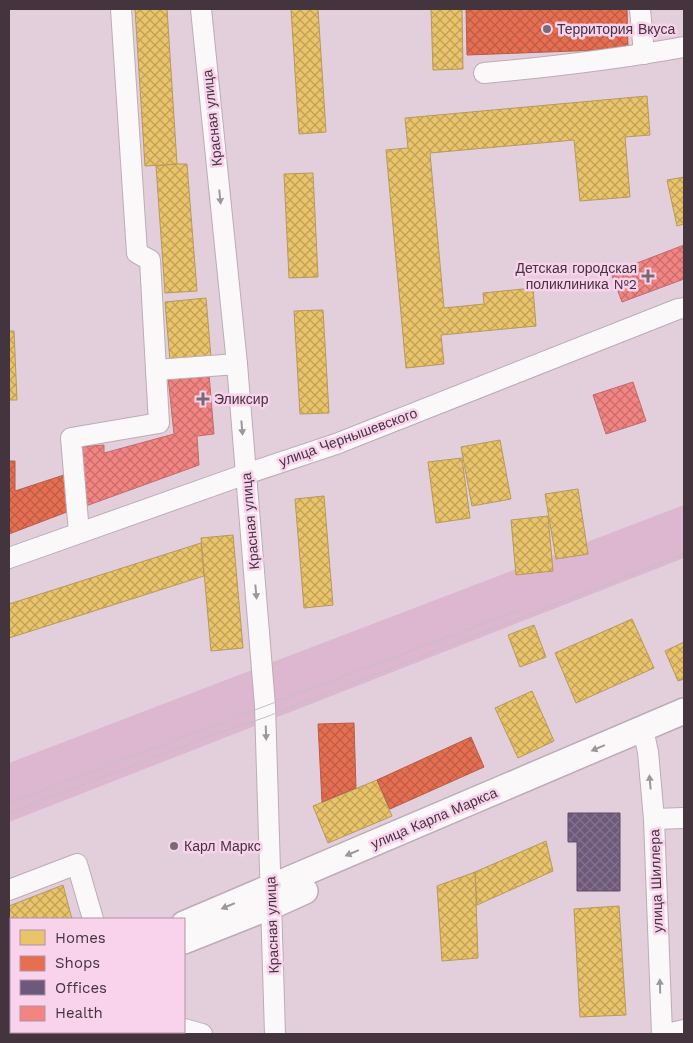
<svg xmlns="http://www.w3.org/2000/svg" width="693" height="1043" font-family="'Work Sans',sans-serif">
<style>
.green{fill:#ddb6cf}
.homes{fill:url(#homes-cross-hatch);stroke:#b7995d}
.shops{fill:url(#shops-cross-hatch);stroke:#b65d4b}
.offices{fill:url(#offices-cross-hatch);stroke:#604e68}
.health{fill:url(#health-cross-hatch);stroke:#be6c6e}
.lines{fill:none;stroke-linecap:round;stroke-linejoin:round}
.minor-casing{stroke:#bcacb6;stroke-width:22}
.major-casing{stroke:#bcacb6;stroke-width:28}
.minor{stroke:#fbf8fa;stroke-width:20}
.major{stroke:#fbf8fa;stroke-width:25}
.tram{stroke:#c5c0c3;stroke-width:1}
.oneway{fill:#9f969c}
.poi-dot{fill:#7b6a75;stroke:#f9d2ec;stroke-width:2}
.labels{text-anchor:middle;stroke-width:5;stroke-linejoin:round;paint-order:stroke}
.poi-label{font-size:14px;fill:#43343e;stroke:#f9d2ec;text-anchor:start}
.street-label{font-size:14px;fill:#43343e;stroke:#f9d2ec}
</style>
<defs>
<pattern id="homes-cross-hatch" width="8" height="8" patternUnits="userSpaceOnUse" patternTransform="scale(1.25)"><rect width="8" height="8" fill="#e9c46a"/><path d="M0 0l8 8M0 8l8-8" fill="none" stroke="#bea059"/></pattern>
<pattern id="shops-cross-hatch" width="8" height="8" patternUnits="userSpaceOnUse" patternTransform="scale(1.25)"><rect width="8" height="8" fill="#e76f51"/><path d="M0 0l8 8M0 8l8-8" fill="none" stroke="#bd5c45"/></pattern>
<pattern id="offices-cross-hatch" width="8" height="8" patternUnits="userSpaceOnUse" patternTransform="scale(1.25)"><rect width="8" height="8" fill="#6d597a"/><path d="M0 0l8 8M0 8l8-8" fill="none" stroke="#84738d"/></pattern>
<pattern id="health-cross-hatch" width="8" height="8" patternUnits="userSpaceOnUse" patternTransform="scale(1.25)"><rect width="8" height="8" fill="#f28482"/><path d="M0 0l8 8M0 8l8-8" fill="none" stroke="#c66d6c"/></pattern>
</defs>
<rect width="100%" height="100%" fill="#e3cedb"/>
<polygon class="green" points="684,505 684,558 9,822 9,763"/>
<g class="homes">
<polygon points="135,9 167,9 177,164 145,166"/>
<polygon points="291,9 318,9 326,132 299,134"/>
<polygon points="431,9 462,9 463,69 433,70"/>
<polygon points="647,96 650,135 625,137 630,197 580,201 574,140 430,153 444,308 484,304 483,293 533,288 536,326 441,335 444,364 406,368 386,150 408,148 405,118"/>
<polygon points="177,164 187,164 197,291 165,293 156,166"/>
<polygon points="313,173 318,277 289,278 284,174"/>
<polygon points="684,177 684,224 677,226 667,180"/>
<polygon points="206,298 211,357 170,361 165,302"/>
<polygon points="323,310 329,413 300,414 294,311"/>
<polygon points="9,331 14,331 17,400 9,400"/>
<polygon points="500,440 511,499 472,506 461,447"/>
<polygon points="462,458 470,518 436,523 428,462"/>
<polygon points="578,489 588,554 556,559 545,494"/>
<polygon points="324,496 333,605 304,608 295,499"/>
<polygon points="548,516 553,571 516,575 511,520"/>
<polygon points="233,535 243,648 211,651 201,538"/>
<polygon points="201,543 204,576 9,638 9,604"/>
<polygon points="632,619 654,668 576,703 555,653"/>
<polygon points="534,625 546,657 520,667 508,635"/>
<polygon points="684,642 684,679 678,681 665,651"/>
<polygon points="532,691 554,741 518,758 495,708"/>
<polygon points="377,780 392,816 328,843 313,806"/>
<polygon points="546,841 553,871 477,905 475,872"/>
<polygon points="475,872 478,958 442,961 437,886"/>
<polygon points="63,885 72,919 11,919 11,953 9,954 9,906"/>
<polygon points="619,906 626,1015 580,1017 574,909"/>
</g>
<g class="shops">
<polygon points="466,9 627,9 628,49 467,55"/>
<polygon points="9,461 15,461 15,491 70,473 72,510 9,534"/>
<polygon points="354,723 356,788 322,802 318,724"/>
<polygon points="471,737 484,767 390,809 377,780"/>
</g>
<polygon class="offices" points="568,813 620,813 620,891 577,891 577,842 568,842"/>
<g class="health">
<polygon points="684,245 684,279 622,302 611,273"/>
<polygon points="209,374 214,434 197,436 199,465 83,507 80,447 104,445 104,453 174,434 168,377"/>
<polygon points="633,382 646,421 606,434 593,395"/>
</g>
<g class="lines">
<g class="minor-casing">
<g id="minor">
<polyline points="121,9 137,253 150,260 156,370 237,364"/>
<polyline points="201,9 237,364 265,706 275,1034"/>
<polyline points="640,9 644,54"/>
<path d="M484 73C551 67 618 59 684 47"/>
<polyline points="79,533 71,438 159,423 156,370"/>
<polyline points="9,558 246,474 336,444 678,309 684,308"/>
<polyline points="643,729 648,752 654,819 662,1034"/>
<polyline points="654,819 684,818"/>
<polyline points="9,890 77,864 93,919"/>
<polyline points="184,1029 202,1034"/>
<polyline points="667,1034 684,1030"/>
</g>
</g>
<g class="major-casing">
<g id="major">
<polyline points="184,924 684,711"/>
<polyline points="184,941 272,906 305,891"/>
<polyline points="9,991 11,991"/>
<polyline points="9,1010 11,1009"/>
</g>
</g>
<use href="#minor" class="minor"/>
<use href="#major" class="major"/>
<g class="tram">
<polyline points="9,803 519,610"/>
<polyline points="9,813 205,738 266,717 684,554"/>
</g>
</g>
<defs><path id="oneway-solid" d="M-6-.8H1V-3.2L6.5 0L1 3.2V.8H-6Z" transform="scale(1.25)"/></defs>
<g class="oneway">
<use href="#oneway-solid" transform="translate(220 197) rotate(84)"/>
<use href="#oneway-solid" transform="translate(242 428) rotate(85)"/>
<use href="#oneway-solid" transform="translate(256 592) rotate(85)"/>
<use href="#oneway-solid" transform="translate(266 733) rotate(88)"/>
<use href="#oneway-solid" transform="translate(598 748) rotate(157)"/>
<use href="#oneway-solid" transform="translate(650 782) rotate(-95)"/>
<use href="#oneway-solid" transform="translate(352 853) rotate(157)"/>
<use href="#oneway-solid" transform="translate(228 906) rotate(157)"/>
<use href="#oneway-solid" transform="translate(660 986) rotate(-92)"/>
</g>
<g class="poi-dot">
<circle cx="547" cy="29" r="5"/>
<path d="M645.5 268.5h5v5h5v5h-5v5h-5v-5h-5v-5h5z"/>
<path d="M200.5 391.5h5v5h5v5h-5v5h-5v-5h-5v-5h5z"/>
<circle cx="174" cy="846" r="5"/>
</g>
<g class="labels">
<g class="poi-label">
<text x="557" y="34">Территория Вкуса</text>
<text x="637" y="273" text-anchor="end">Детская городская<tspan x="637" dy="16">поликлиника №2</tspan></text>
<text x="214" y="404">Эликсир</text>
<text x="184" y="851">Карл Маркс</text>
</g>
<g class="street-label">
<text transform="translate(212 118) rotate(-96)" y="5">Красная улица</text>
<text transform="translate(348 437) rotate(-20)" y="5">улица Чернышевского</text>
<text transform="translate(250 521) rotate(-95)" y="5">Красная улица</text>
<text transform="translate(434 818) rotate(-23)" y="5">улица Карла Маркса</text>
<text transform="translate(656 881) rotate(-92)" y="5">улица Шиллера</text>
<text transform="translate(272 925) rotate(-92)" y="5">Красная улица</text>
</g>
</g>
<rect width="693" height="1043" fill="none" stroke="#43343e" stroke-width="20"/>
<rect x="10" y="918" width="175" height="115" fill="#f9d2ec" stroke="#b093a6"/>
<rect x="20" y="930" width="25" height="15" fill="#e9c46a" stroke="#b093a6"/>
<text x="55" y="943" font-size="15" fill="#43343e">Homes</text>
<rect x="20" y="956" width="25" height="15" fill="#e76f51" stroke="#b093a6"/>
<text x="55" y="968" font-size="15" fill="#43343e">Shops</text>
<rect x="20" y="980" width="25" height="15" fill="#6d597a" stroke="#b093a6"/>
<text x="55" y="993" font-size="15" fill="#43343e">Offices</text>
<rect x="20" y="1006" width="25" height="15" fill="#f28482" stroke="#b093a6"/>
<text x="55" y="1018" font-size="15" fill="#43343e">Health</text>
</svg>
